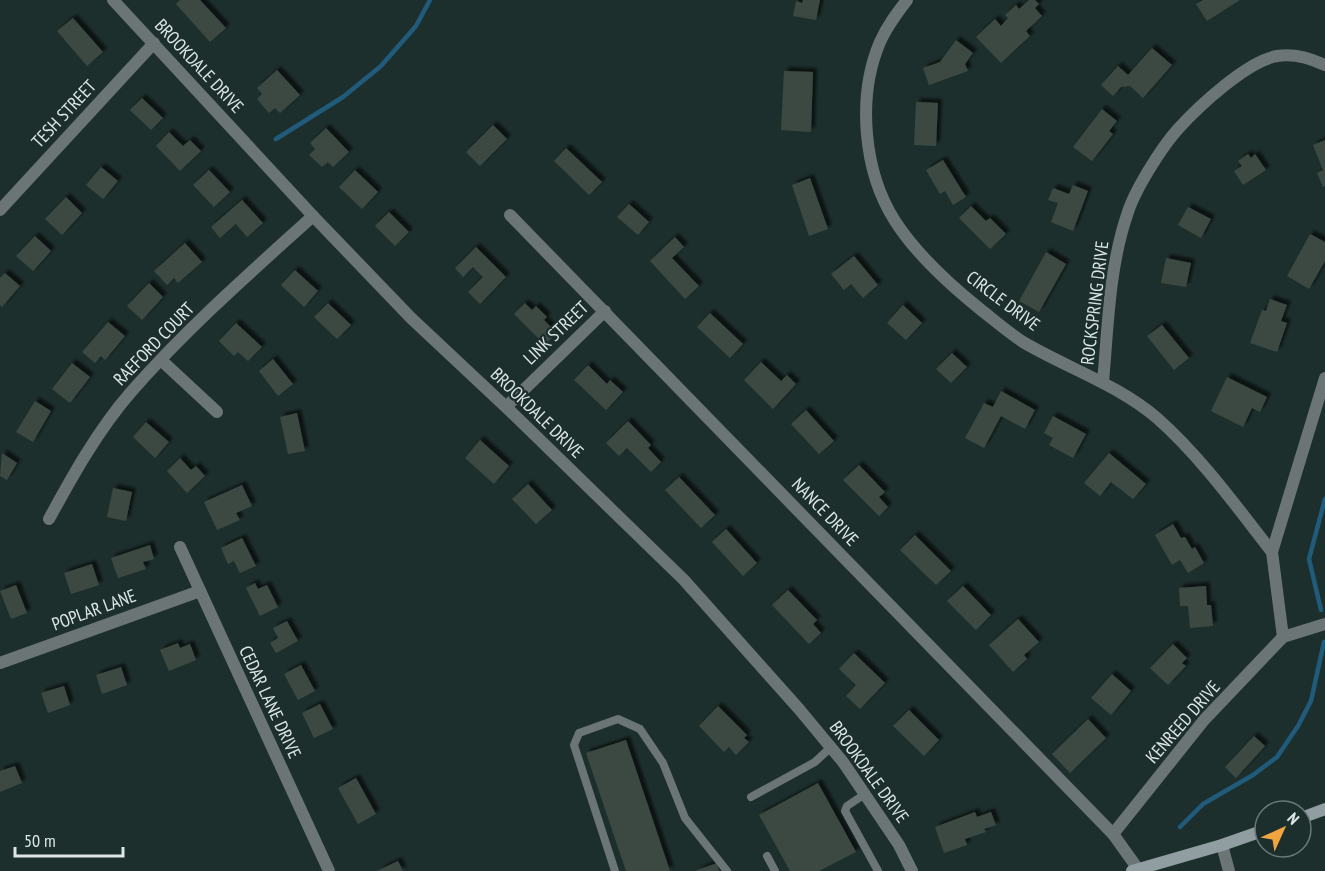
<svg xmlns="http://www.w3.org/2000/svg" width="1325" height="871" font-family="'PT Sans Narrow',sans-serif">
<style>
.lines{fill:none;stroke-linecap:round;stroke-linejoin:round}
.stream{stroke:#215b7b;stroke-width:4.5}
.building{fill:#3b4a43;filter:url(#shadow)}
.service{stroke:#6c7576;stroke-width:8}
.minor{stroke:#6c7576;stroke-width:12}
.secondary{stroke:#919ea1;stroke-width:12}
.labels{text-anchor:middle;stroke-width:4.5;stroke-linejoin:round;paint-order:stroke}
.street-label{font-size:18px;fill:#dce7e6;stroke:#1d2f2d}
</style>
<defs>
<filter id="shadow"><feDropShadow dx="4" dy="-4" stdDeviation="1.5" flood-color="#0009"/></filter>
</defs>
<rect width="100%" height="100%" fill="#1d2f2d"/>
<g class="lines">
<g class="stream">
<polyline points="276,139 343,97 381,66 416,26 430,0"/>
<polyline points="1321,610 1309,559 1325,499"/>
<polyline points="1180,827 1203,804 1253,775 1277,757 1298,726 1311,701 1324,642"/>
</g>
</g>
<g class="building">
<polygon points="180,0 200,0 226,28 210,42 176,4"/>
<polygon points="803,0 820,0 816,20 793,16 796,1 802,3"/>
<polygon points="1029,0 1035,0 1039,4 1035,8 1042,16 1026,31 1030,36 1001,63 976,37 995,19 1001,26 1008,18 1005,15 1016,5 1019,9"/>
<polygon points="1203,0 1240,0 1207,21 1196,4"/>
<polygon points="73,18 103,52 87,66 57,31"/>
<polygon points="956,40 973,53 965,64 968,71 929,85 923,68 940,62"/>
<polygon points="1152,48 1172,65 1143,98 1130,86 1121,87 1113,96 1101,85 1118,66 1128,75"/>
<polygon points="277,70 300,95 280,113 275,108 269,113 257,99 262,94 257,88"/>
<polygon points="784,71 813,72 811,132 781,130"/>
<polygon points="142,98 163,118 151,130 130,110"/>
<polygon points="916,102 938,103 936,146 914,145"/>
<polygon points="1102,109 1117,121 1109,131 1113,134 1092,161 1073,147"/>
<polygon points="493,125 507,139 480,166 466,152"/>
<polygon points="326,128 349,152 333,167 328,162 322,167 309,155 315,149 310,143"/>
<polygon points="169,132 183,146 190,140 201,151 180,171 156,146"/>
<polygon points="1325,140 1325,186 1323,187 1317,173 1323,170 1313,145"/>
<polygon points="566,148 602,182 589,195 554,161"/>
<polygon points="1248,154 1251,158 1255,154 1266,170 1243,185 1234,171 1242,166 1238,161"/>
<polygon points="943,160 966,197 953,205 945,191 940,194 926,170"/>
<polygon points="101,167 118,181 103,199 86,185"/>
<polygon points="209,170 230,192 214,207 193,185"/>
<polygon points="355,170 378,192 362,209 339,187"/>
<polygon points="810,178 828,229 809,236 792,185"/>
<polygon points="1073,185 1088,191 1073,231 1051,222 1058,203 1048,200 1053,188 1069,194"/>
<polygon points="66,197 82,213 62,235 45,219"/>
<polygon points="242,200 263,223 247,237 236,224 220,238 211,227"/>
<polygon points="629,204 649,222 638,235 617,217"/>
<polygon points="971,206 986,221 990,218 1006,234 990,249 959,218"/>
<polygon points="1188,207 1211,219 1201,238 1178,225"/>
<polygon points="389,212 409,232 395,246 375,226"/>
<polygon points="1310,234 1325,242 1325,261 1309,289 1287,276"/>
<polygon points="35,236 51,251 33,271 16,256"/>
<polygon points="675,237 684,247 672,258 699,286 685,299 650,261"/>
<polygon points="185,243 202,262 178,283 174,278 167,285 154,271"/>
<polygon points="476,247 506,277 480,304 468,292 483,277 473,267 463,277 455,268"/>
<polygon points="1046,252 1066,264 1039,312 1019,301"/>
<polygon points="854,256 878,285 863,298 851,284 844,290 831,274"/>
<polygon points="1166,258 1191,263 1186,287 1161,283"/>
<polygon points="295,270 318,291 304,307 281,285"/>
<polygon points="5,273 20,286 2,307 0,305 0,278"/>
<polygon points="149,283 163,297 142,320 127,306"/>
<polygon points="1270,299 1287,305 1281,321 1287,323 1277,352 1250,343 1262,310 1266,311"/>
<polygon points="328,303 351,325 337,339 314,317"/>
<polygon points="525,303 532,310 536,306 547,317 544,320 557,333 545,345 514,314"/>
<polygon points="903,305 922,323 906,340 887,323"/>
<polygon points="710,313 743,344 730,358 697,327"/>
<polygon points="108,322 125,336 105,360 101,356 95,363 82,352"/>
<polygon points="236,323 262,347 248,361 238,352 234,356 219,341"/>
<polygon points="1162,325 1189,358 1174,370 1147,336"/>
<polygon points="952,353 967,367 951,383 936,369"/>
<polygon points="273,359 293,384 278,396 259,371"/>
<polygon points="761,362 781,381 787,375 796,384 773,409 744,380"/>
<polygon points="72,363 90,377 70,403 52,389"/>
<polygon points="588,365 607,384 610,380 623,392 606,410 574,380"/>
<polygon points="1227,377 1267,397 1260,412 1252,408 1243,427 1211,411"/>
<polygon points="1001,391 1035,410 1025,429 1001,416 984,448 965,438 984,403 993,407"/>
<polygon points="35,401 51,411 33,442 16,432"/>
<polygon points="806,410 834,441 819,454 791,424"/>
<polygon points="297,413 305,451 288,454 280,417"/>
<polygon points="1053,416 1086,434 1073,458 1049,445 1053,438 1044,433"/>
<polygon points="628,421 651,445 648,448 661,462 651,472 627,448 619,456 606,443"/>
<polygon points="146,422 169,442 155,458 133,437"/>
<polygon points="480,440 509,466 494,484 465,458"/>
<polygon points="2,453 17,463 7,480 0,476"/>
<polygon points="1109,453 1146,484 1133,499 1111,482 1100,496 1084,483"/>
<polygon points="180,458 191,470 196,466 205,476 187,493 167,471"/>
<polygon points="859,465 885,492 879,497 888,507 879,516 843,480"/>
<polygon points="679,477 715,515 701,528 665,490"/>
<polygon points="528,484 552,510 536,524 512,499"/>
<polygon points="242,485 252,506 236,513 240,520 217,530 204,502"/>
<polygon points="113,488 132,492 126,521 107,517"/>
<polygon points="1173,524 1181,538 1185,537 1192,549 1195,547 1204,563 1188,573 1180,560 1172,565 1155,535"/>
<polygon points="726,529 757,563 743,576 712,542"/>
<polygon points="915,535 951,571 936,585 900,550"/>
<polygon points="242,538 256,566 240,573 234,561 228,564 221,548"/>
<polygon points="150,545 154,559 143,562 146,569 118,578 111,558"/>
<polygon points="92,564 99,585 71,594 64,573"/>
<polygon points="255,583 258,589 267,585 278,607 260,616 246,588"/>
<polygon points="16,585 27,613 11,619 0,591"/>
<polygon points="963,586 991,615 976,630 947,601"/>
<polygon points="1206,586 1207,605 1211,605 1213,626 1190,628 1188,606 1180,606 1179,588"/>
<polygon points="788,590 817,620 813,624 821,633 809,644 772,605"/>
<polygon points="1018,619 1039,642 1024,655 1027,659 1013,672 989,645"/>
<polygon points="287,621 298,641 276,653 270,643 278,638 273,628"/>
<polygon points="178,643 180,648 190,644 196,660 169,671 160,650"/>
<polygon points="1173,644 1187,658 1182,663 1186,666 1168,685 1150,668"/>
<polygon points="854,653 885,683 860,709 846,696 856,685 839,669"/>
<polygon points="301,665 315,691 298,700 284,674"/>
<polygon points="121,667 127,685 102,694 96,675"/>
<polygon points="1112,674 1131,691 1111,715 1091,698"/>
<polygon points="64,686 70,705 48,713 41,693"/>
<polygon points="320,704 333,729 314,738 302,713"/>
<polygon points="718,706 747,735 744,738 749,742 736,755 729,747 724,752 699,726"/>
<polygon points="909,710 939,740 924,756 893,726"/>
<polygon points="1088,719 1106,738 1070,773 1052,754"/>
<polygon points="1254,736 1265,746 1236,778 1225,767"/>
<polygon points="626,740 670,871 626,871 586,753"/>
<polygon points="15,766 22,783 0,792 0,771"/>
<polygon points="356,778 376,814 358,824 338,788"/>
<polygon points="818,783 856,852 819,871 790,871 759,815"/>
<polygon points="975,812 977,817 991,812 996,825 984,829 986,832 965,839 967,845 944,853 935,827"/>
<polygon points="398,861 403,871 377,871"/>
<polygon points="717,863 719,871 695,871"/>
</g>
<g class="lines">
<g class="service">
<polyline points="865,794 847,806 845,811 878,871"/>
<polyline points="751,797 815,762 831,747"/>
<polyline points="767,856 775,871"/>
<polyline points="615,871 574,745 579,733 618,719 640,729 663,763 685,818 727,871"/>
</g>
<g class="minor">
<polyline points="113,0 313,216 411,318 506,407 684,580 799,709 843,762 899,845 912,871"/>
<path d="M907 0C897 13 887 26 880 42 857 96 863 171 895 221 916 254 949 284 980 309 994 320 1008 332 1023 342 1067 368 1117 384 1157 418 1201 457 1236 506 1272 552"/>
<polyline points="0,210 154,43"/>
<polyline points="510,215 1113,834"/>
<polyline points="161,360 217,412"/>
<path d="M1103 382C1108 327 1109 268 1127 215 1134 191 1161 148 1178 129 1198 107 1247 61 1277 56 1294 53 1310 58 1325 65"/>
<polyline points="506,407 605,311"/>
<path d="M49 519C73 475 98 430 131 392 187 328 251 272 313 216"/>
<polyline points="180,547 329,871"/>
<polyline points="1283,637 1272,552 1325,378"/>
<polyline points="0,663 200,591"/>
<polyline points="1222,845 1229,871"/>
<polyline points="1138,869 1113,834 1204,720 1283,637 1325,624"/>
</g>
<g class="secondary">
<polyline points="1301,818 1325,809"/>
<polyline points="1132,871 1222,845 1265,830"/>
</g>
</g>
<g class="labels">
<g class="street-label">
<text transform="translate(199 66) rotate(47)" y="6">BROOKDALE DRIVE</text>
<text transform="translate(64 114) rotate(-47)" y="6">TESH STREET</text>
<text transform="translate(1003 301) rotate(37)" y="6">CIRCLE DRIVE</text>
<text transform="translate(1095 303) rotate(-83)" y="6">ROCKSPRING DRIVE</text>
<text transform="translate(556 333) rotate(-44)" y="6">LINK STREET</text>
<text transform="translate(154 344) rotate(-46)" y="6">RAEFORD COURT</text>
<text transform="translate(537 413) rotate(44)" y="6">BROOKDALE DRIVE</text>
<text transform="translate(825 512) rotate(46)" y="6">NANCE DRIVE</text>
<text transform="translate(94 610) rotate(-20)" y="6">POPLAR LANE</text>
<text transform="translate(270 702) rotate(65)" y="6">CEDAR LANE DRIVE</text>
<text transform="translate(1183 722) rotate(-49)" y="6">KENREED DRIVE</text>
<text transform="translate(869 772) rotate(54)" y="6">BROOKDALE DRIVE</text>
</g>
</g>
<g transform="translate(1283 829) rotate(45)"><circle r="28" fill="#1d2f2d" stroke="#697977" stroke-width="1.5"/>
<path d="M0-4.5L10 22L0 15L-10 22Z" fill="#f1a540"/>
<text y="-9" font-size="16" font-weight="bold" text-anchor="middle" fill="#dce7e6">N</text>
</g>
<path d="M15 847v9h108v-9" fill="none" stroke="#dce7e6" stroke-width="3"/>
<text x="24" y="847" font-size="18" fill="#dce7e6" stroke="#1d2f2d" stroke-width="4.5" paint-order="stroke">50 m</text>
</svg>
